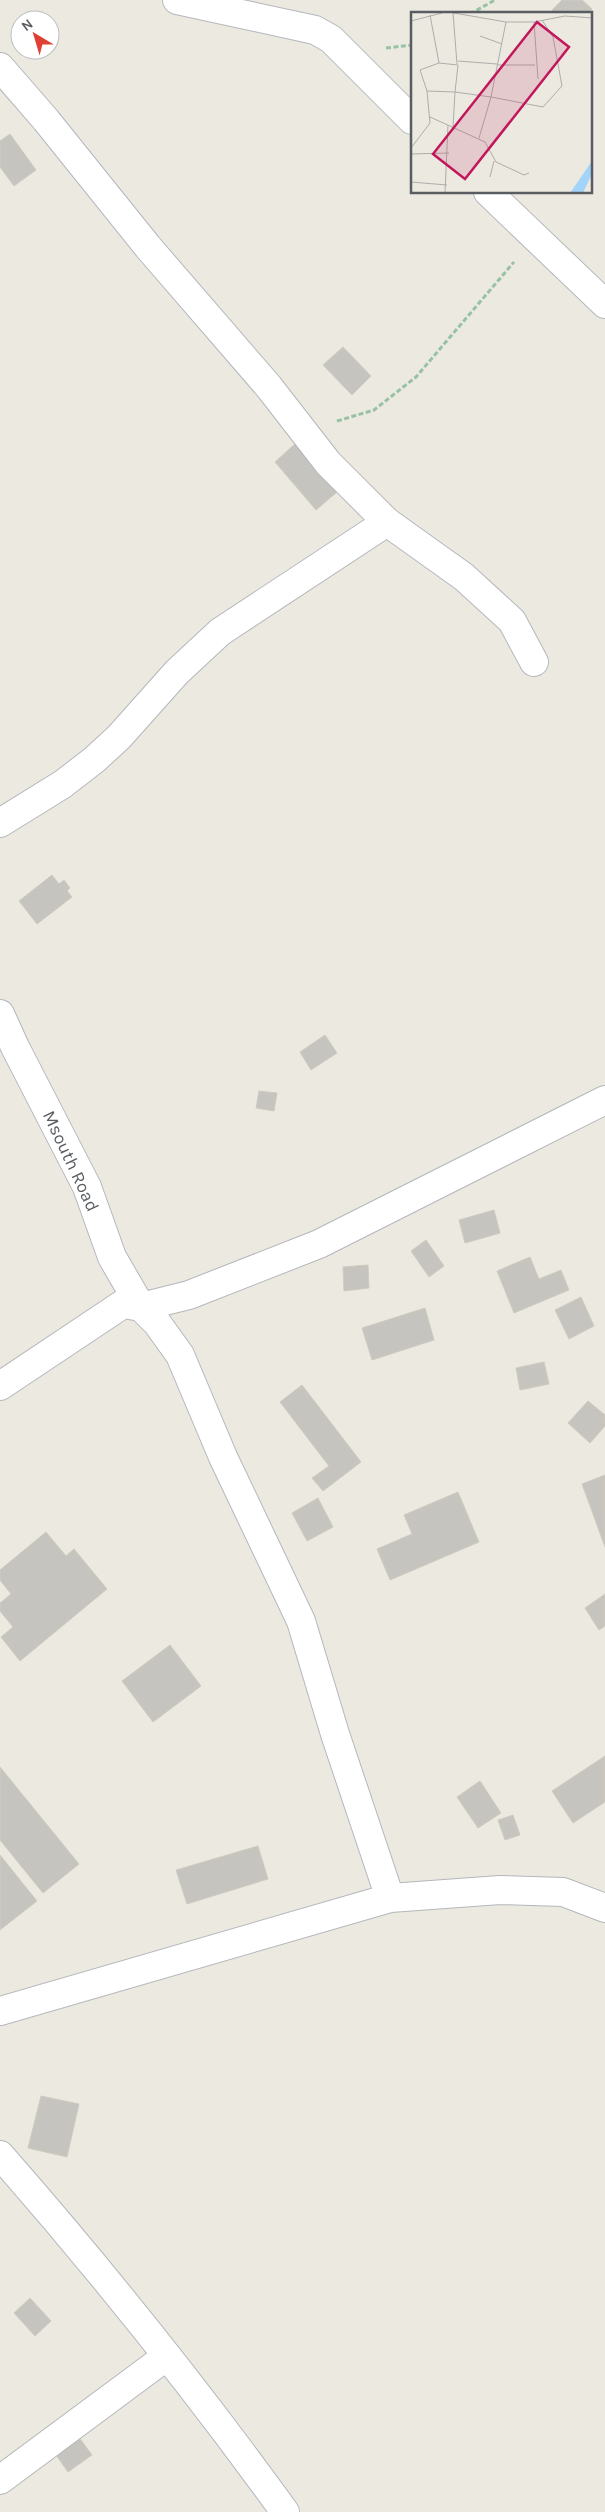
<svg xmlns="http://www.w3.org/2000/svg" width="605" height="2512" font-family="Karla,sans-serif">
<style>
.building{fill:#c6c4be;stroke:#d0cbc0}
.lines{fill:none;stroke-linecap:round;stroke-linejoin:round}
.minor-casing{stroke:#b4b7bb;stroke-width:30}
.path{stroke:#98c2a4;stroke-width:3;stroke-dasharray:5 2.5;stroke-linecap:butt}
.minor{stroke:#fff;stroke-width:28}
.labels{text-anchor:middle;stroke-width:4.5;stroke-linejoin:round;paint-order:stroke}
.street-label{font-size:18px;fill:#595d61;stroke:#fff}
.inset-road{fill:none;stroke:#adadaa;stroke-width:1}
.view{fill:#c2185b;fill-opacity:0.15;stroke:#c2185b;stroke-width:2.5}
.inset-edge{fill:none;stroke:#595d61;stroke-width:2.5}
</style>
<rect width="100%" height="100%" fill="#ece9e1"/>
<g class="building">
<polygon points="562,0 582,0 592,9 588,14 555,14 552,10"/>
<polygon points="10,134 36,170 14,186 0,167 0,141"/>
<polygon points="343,347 371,376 352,395 323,365"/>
<polygon points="296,443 337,492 316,510 275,462"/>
<polygon points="52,875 59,884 64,880 70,888 67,891 72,897 37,924 19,901"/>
<polygon points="325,1035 337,1053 311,1070 300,1052"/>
<polygon points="259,1091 277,1093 274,1111 256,1108"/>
<polygon points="494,1210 500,1233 465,1243 459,1220"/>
<polygon points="426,1240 444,1266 429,1277 411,1251"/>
<polygon points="530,1257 539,1279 561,1270 569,1290 514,1313 497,1271"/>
<polygon points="368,1265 369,1288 344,1291 343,1267"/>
<polygon points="581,1297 594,1326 569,1339 555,1310"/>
<polygon points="425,1308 434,1340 372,1360 362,1328"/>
<polygon points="544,1362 549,1384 520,1390 516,1368"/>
<polygon points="302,1385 361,1462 323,1491 312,1478 329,1466 280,1402"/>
<polygon points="588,1401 605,1415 605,1426 590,1443 568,1423"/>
<polygon points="605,1475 605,1547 582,1484"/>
<polygon points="458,1492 479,1542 390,1580 377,1549 412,1534 404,1515"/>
<polygon points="318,1498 333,1527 307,1541 292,1513"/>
<polygon points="46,1532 66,1556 74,1549 107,1589 20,1661 1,1637 13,1627 0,1611 0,1603 11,1594 0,1580 0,1570"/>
<polygon points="605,1594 605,1626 599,1630 585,1608"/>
<polygon points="170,1645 201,1686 153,1722 122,1681"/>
<polygon points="605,1756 605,1802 573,1823 552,1791"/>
<polygon points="0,1767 79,1864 43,1893 0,1840"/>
<polygon points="480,1781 501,1813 478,1828 457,1797"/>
<polygon points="513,1815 520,1835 505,1840 498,1820"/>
<polygon points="258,1846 268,1879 187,1904 176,1870"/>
<polygon points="0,1855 37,1901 0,1930"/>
<polygon points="41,2096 79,2104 67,2157 28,2148"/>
<polygon points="30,2298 51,2321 35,2336 14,2313"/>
<polygon points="78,2436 92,2455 68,2472 54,2452"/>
</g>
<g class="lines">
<g class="minor-casing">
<g id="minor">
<polyline points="177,0 315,30 331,39 412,120"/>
<polyline points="0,67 46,120 148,247 269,387 328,463 387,522 464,577 512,621 534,662"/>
<polyline points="488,192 605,304"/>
<polyline points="0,823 63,784 94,760 119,737 177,672 220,632 387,522"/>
<polyline points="0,1014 15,1047 87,1187 112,1257 141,1307 189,1295 319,1244 605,1100"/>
<polyline points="0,1386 123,1304 141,1307 157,1323 180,1355 223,1457 301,1621 335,1734 390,1898"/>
<polyline points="0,2011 390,1898 500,1890 563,1892 605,1908"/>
<path d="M0 2155C100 2269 196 2389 285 2512"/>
<polyline points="0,2480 167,2356"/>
</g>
</g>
<g class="path">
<polyline points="470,14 495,0"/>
<polyline points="386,48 412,45"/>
<polyline points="337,421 374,410 416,377 514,262"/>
</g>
<use href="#minor" class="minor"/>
</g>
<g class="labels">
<g class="street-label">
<text transform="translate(71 1161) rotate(65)" y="6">Msouth Road</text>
</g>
</g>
<g transform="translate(411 12)">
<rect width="181" height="181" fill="#ece9e1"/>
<path d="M181 149V162L172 181H159Z" fill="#a2d4fa"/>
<path class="inset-road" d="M42 1 46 52M43 1 95 10H123L154 4 182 6M19 3 28 51 47 53 44 80 80 85 68 126M0 9 31 1M95 10 80 85 132 95 151 74 142 25 131 8M123 10 127 67M69 24 91 32M47 49 86 52M86 53H124M16 79 44 80 42 115M19 105 74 130 85 150 113 163 118 161M0 136 19 111 16 79 9 58 28 51M0 142 38 141M79 165 83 149M0 170 36 173M34 181 37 113"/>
<path class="view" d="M126 10 158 35 54 167 22 142Z"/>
<rect width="181" height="181" class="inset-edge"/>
</g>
<g transform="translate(35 35) rotate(322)"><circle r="24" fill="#ffffff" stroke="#bdbec0"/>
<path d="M0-4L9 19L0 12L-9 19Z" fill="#df4033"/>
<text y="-8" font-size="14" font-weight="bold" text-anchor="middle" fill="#595d61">N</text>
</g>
</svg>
